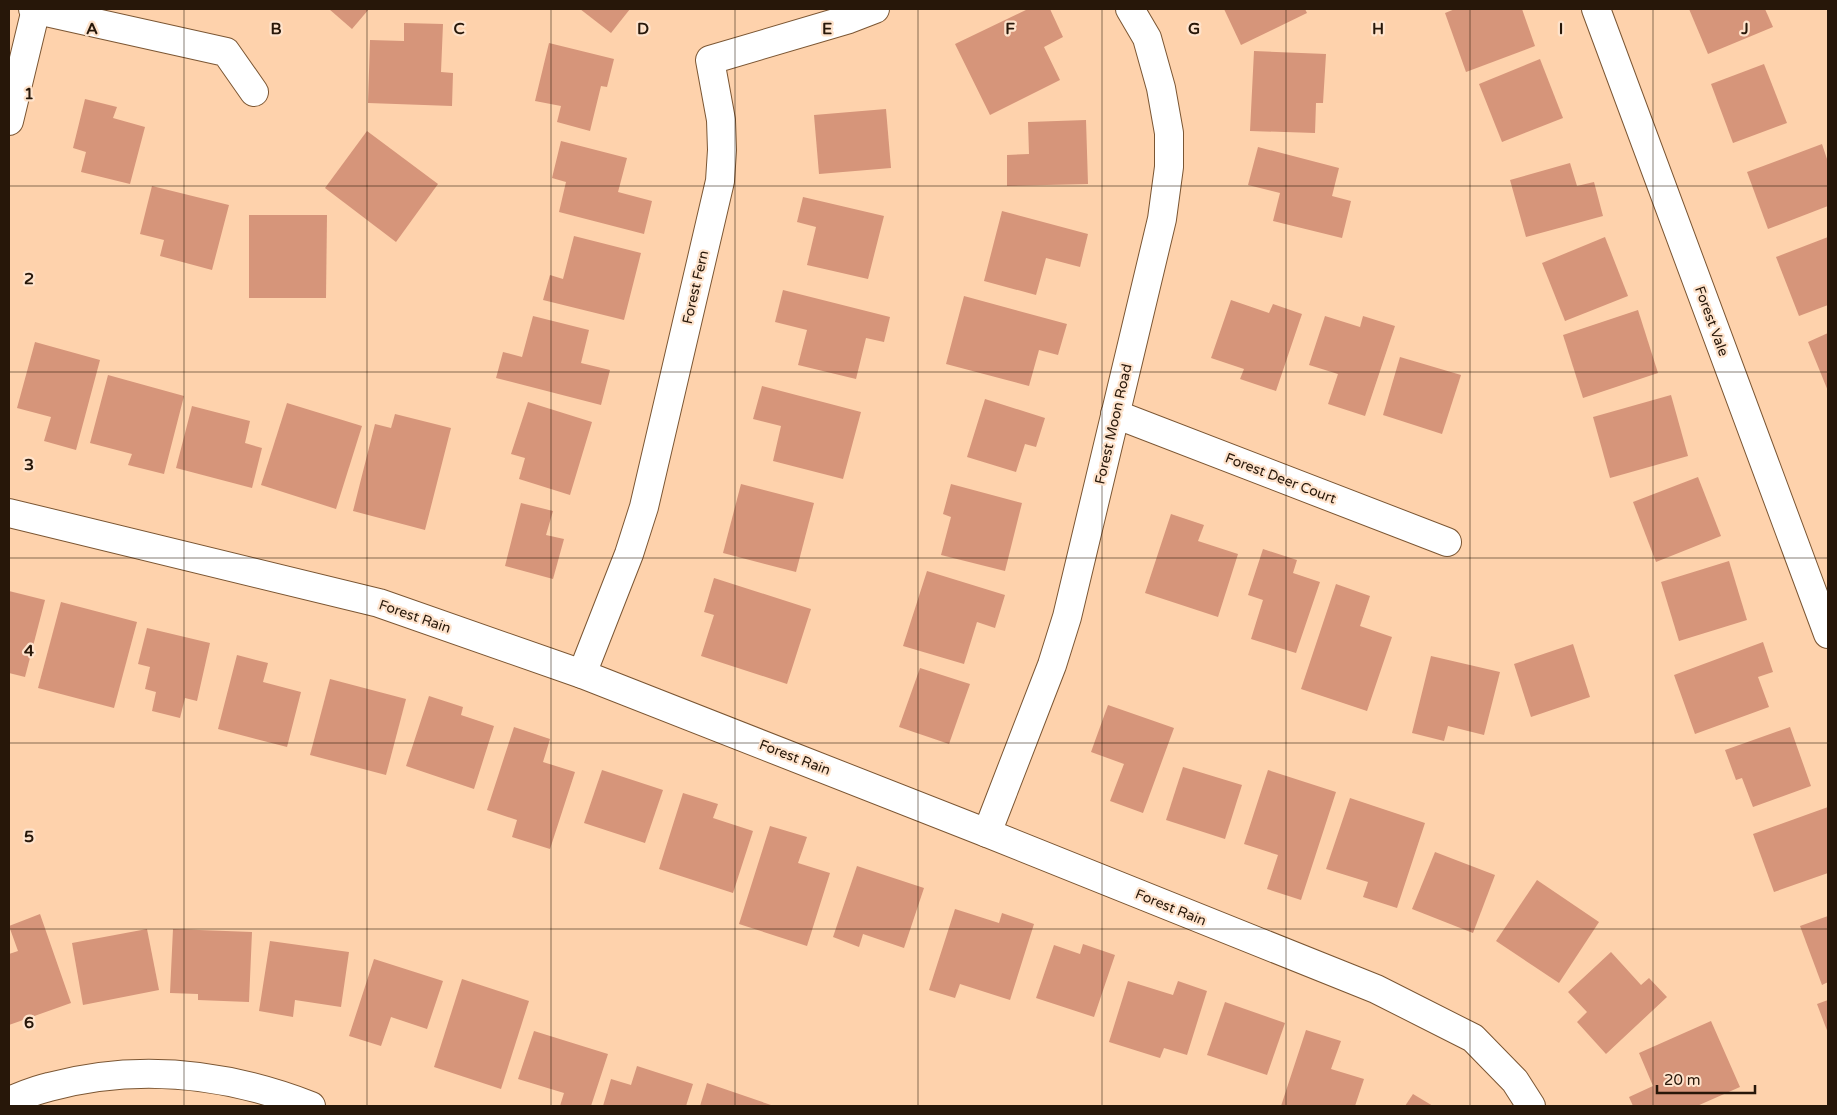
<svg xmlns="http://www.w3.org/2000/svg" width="1837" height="1115" font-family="'Varela Round',sans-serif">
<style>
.building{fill:#d6957a}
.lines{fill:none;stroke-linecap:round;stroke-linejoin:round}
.street-casing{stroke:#7b5633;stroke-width:30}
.secondary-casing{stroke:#7b5633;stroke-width:30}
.street{stroke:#fff;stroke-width:28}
.secondary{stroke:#fff;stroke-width:28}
.grid{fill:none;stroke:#271709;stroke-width:1;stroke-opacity:0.55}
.labels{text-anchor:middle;stroke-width:4.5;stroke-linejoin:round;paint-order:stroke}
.street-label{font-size:14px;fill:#271709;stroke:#fee3cc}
.grid-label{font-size:16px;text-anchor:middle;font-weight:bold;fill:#271709;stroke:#fee3cc;stroke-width:4.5;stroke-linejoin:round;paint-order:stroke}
</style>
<rect width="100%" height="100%" fill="#fed2ac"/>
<g class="building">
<polygon points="329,9 369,9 352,29"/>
<polygon points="580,9 630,9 611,33"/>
<polygon points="1028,9 1050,9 1063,37 1044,47 1060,80 990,115 955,44"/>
<polygon points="1224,9 1305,9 1307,13 1241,45"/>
<polygon points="1455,9 1522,9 1535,46 1466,72 1445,13"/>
<polygon points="1689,9 1765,9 1773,27 1708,54"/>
<polygon points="404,23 443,24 441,72 453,73 452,106 368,103 370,40 404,41"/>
<polygon points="549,43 614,59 607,87 601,86 590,131 557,122 561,106 535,101"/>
<polygon points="1254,51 1326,54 1323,103 1316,103 1315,133 1250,131"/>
<polygon points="1540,59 1563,118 1502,142 1479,84"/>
<polygon points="1764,64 1787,123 1733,143 1711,84"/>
<polygon points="85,99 117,107 113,118 145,127 130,184 81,172 86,152 73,148"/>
<polygon points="886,109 891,168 819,174 814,115"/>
<polygon points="1086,120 1088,184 1007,186 1007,155 1029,154 1028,122"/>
<polygon points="367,131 438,184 396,242 325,188"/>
<polygon points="561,141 627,158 618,192 652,201 644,234 559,212 566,182 552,178"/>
<polygon points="1822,144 1828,162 1828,206 1768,229 1747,172"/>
<polygon points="1258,147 1339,168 1332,196 1351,201 1342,238 1273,221 1280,193 1248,185"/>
<polygon points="1570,163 1577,186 1594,182 1603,216 1526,237 1510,180"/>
<polygon points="152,186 229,205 212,270 160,256 164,240 140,234"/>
<polygon points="803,197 884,216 868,279 807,265 816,227 797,222"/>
<polygon points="1002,211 1088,234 1080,267 1046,258 1036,295 984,281"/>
<polygon points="249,215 327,215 326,298 249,298"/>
<polygon points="574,236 641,253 624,320 543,300 550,275 563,279"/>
<polygon points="1605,237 1628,296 1565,321 1542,263"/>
<polygon points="1828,237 1828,305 1799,316 1776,257"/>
<polygon points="783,290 890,317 884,342 866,338 856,379 798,365 807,330 775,322"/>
<polygon points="964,296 1067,324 1058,355 1039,350 1029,386 946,364"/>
<polygon points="1231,300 1269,313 1273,304 1302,314 1276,391 1240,379 1244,369 1211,358"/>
<polygon points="1638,310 1658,373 1583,398 1563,335"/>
<polygon points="533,316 589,330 581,363 610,370 601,405 496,378 503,352 522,357"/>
<polygon points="1325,316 1360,327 1363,316 1395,326 1365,416 1328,404 1338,374 1309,365"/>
<polygon points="1828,333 1828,391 1808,342"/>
<polygon points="35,342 100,360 76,450 44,441 51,417 17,408"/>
<polygon points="1400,357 1461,375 1442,434 1383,415"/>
<polygon points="108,375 184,396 164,474 128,465 132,454 90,443"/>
<polygon points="762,386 861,412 843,479 773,461 781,426 753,419"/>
<polygon points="1671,395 1688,456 1610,478 1593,417"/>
<polygon points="985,399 1045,418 1036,447 1025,444 1016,472 967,457"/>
<polygon points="528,402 592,422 570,495 519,479 525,458 511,454"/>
<polygon points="287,403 362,426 336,509 261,485"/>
<polygon points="192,406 250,421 245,443 262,448 252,488 176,468"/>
<polygon points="395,414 451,428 425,530 353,511 375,424 391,428"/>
<polygon points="1698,477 1721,536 1656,562 1633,502"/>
<polygon points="741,484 814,503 796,572 723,553"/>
<polygon points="951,484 1022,503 1005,571 941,555 951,517 943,514"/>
<polygon points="521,503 553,511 546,535 564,539 553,579 505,566"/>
<polygon points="1171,514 1204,525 1198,541 1238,554 1218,617 1145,593"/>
<polygon points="1263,549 1297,560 1293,573 1320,582 1296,653 1251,639 1263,600 1248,595"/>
<polygon points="1729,561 1747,620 1679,641 1661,582"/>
<polygon points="927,571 1005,595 995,628 977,622 964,664 903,646"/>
<polygon points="714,578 811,609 787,684 701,656 714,615 704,612"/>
<polygon points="1336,584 1370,596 1360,626 1392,637 1367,711 1301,689"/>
<polygon points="9,591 45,600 25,677 9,673"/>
<polygon points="61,602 137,622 114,708 38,688"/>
<polygon points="147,628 210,643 197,701 185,698 180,718 152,711 156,692 145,689 150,667 138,664"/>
<polygon points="1763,642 1773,672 1758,677 1769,707 1695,734 1674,675"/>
<polygon points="1573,644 1590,697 1531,717 1514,664"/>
<polygon points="237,655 268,663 263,682 301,692 287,747 218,729"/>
<polygon points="1431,656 1500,672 1484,735 1448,726 1444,741 1412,733"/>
<polygon points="920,668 970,684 949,744 899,727"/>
<polygon points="330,679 406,699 386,775 310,755"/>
<polygon points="429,696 463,707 461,715 494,726 474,789 406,766"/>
<polygon points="1108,705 1174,728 1143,813 1110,801 1124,764 1091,752"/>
<polygon points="514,727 550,739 543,762 575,772 550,849 512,837 517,820 487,810"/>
<polygon points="1790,727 1811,786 1753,807 1742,778 1736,780 1725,750"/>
<polygon points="1183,767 1242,785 1225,839 1166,820"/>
<polygon points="602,770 663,790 645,843 584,823"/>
<polygon points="1268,770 1336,792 1301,900 1267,889 1278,855 1244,844"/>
<polygon points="683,793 718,804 713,818 753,831 733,893 659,869"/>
<polygon points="1350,798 1425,823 1397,908 1363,897 1368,882 1326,869"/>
<polygon points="1828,807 1828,873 1774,892 1753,834"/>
<polygon points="770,826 807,837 798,863 830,873 807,946 739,924"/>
<polygon points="1435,852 1495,875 1473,933 1412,909"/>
<polygon points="857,866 924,888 904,948 863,934 859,947 833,937"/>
<polygon points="1537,880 1599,922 1559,983 1496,941"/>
<polygon points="955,909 999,923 1002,913 1034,924 1010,1000 960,984 955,998 929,990"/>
<polygon points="40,914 71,1003 9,1025 9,954 18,951 9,926"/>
<polygon points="1828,916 1828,982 1822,985 1800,926"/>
<polygon points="147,929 159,990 83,1005 72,943"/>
<polygon points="173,929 252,932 249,1002 198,1000 198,994 170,993"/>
<polygon points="270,941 349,952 341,1007 295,1000 293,1017 259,1011"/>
<polygon points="1083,944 1115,955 1094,1017 1036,998 1054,945 1080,954"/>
<polygon points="1611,952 1641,985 1649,978 1667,997 1606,1054 1577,1022 1587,1012 1568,992"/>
<polygon points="374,959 443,981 427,1029 391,1017 381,1046 349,1036"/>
<polygon points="462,979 529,1001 501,1089 434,1067"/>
<polygon points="1128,981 1173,995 1178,981 1207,991 1187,1055 1164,1048 1160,1058 1109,1042"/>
<polygon points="1828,1000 1828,1033 1817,1004"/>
<polygon points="1225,1002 1285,1023 1267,1075 1207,1055"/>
<polygon points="1711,1021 1740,1087 1697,1106 1633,1106 1629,1097 1653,1086 1639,1053"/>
<polygon points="1306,1030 1341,1041 1331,1069 1364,1079 1355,1106 1281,1106"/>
<polygon points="534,1031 608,1054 591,1106 560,1106 564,1093 518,1079"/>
<polygon points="637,1066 693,1084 686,1106 603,1106 611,1079 631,1085"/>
<polygon points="707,1083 774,1106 700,1106"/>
<polygon points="1413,1094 1433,1106 1405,1106"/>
</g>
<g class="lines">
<g class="street-casing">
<g id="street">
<polyline points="33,9 226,52 254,92"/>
<polyline points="1596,9 1828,634"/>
<polyline points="1115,414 1447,542"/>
<polyline points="9,513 379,603 582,674 987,833 1376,989 1473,1038 1515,1081 1531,1106"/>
<polyline points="582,674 629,554 644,507 720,181 722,150 721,120 710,60 849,19 875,9"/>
<polyline points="987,833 1052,665 1067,617 1162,219 1169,167 1169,133 1161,88 1147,38 1130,9"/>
<path d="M9 1101C22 1096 35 1090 49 1087 138 1063 226 1073 311 1106"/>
</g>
</g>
<g class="secondary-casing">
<polyline id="secondary" points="9,121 36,9"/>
</g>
<use href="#street" class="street"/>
<use href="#secondary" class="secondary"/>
</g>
<path class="grid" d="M184 9V1106M367 9V1106M551 9V1106M735 9V1106M918 9V1106M1102 9V1106M1286 9V1106M1470 9V1106M1653 9V1106M9 186H1828M9 372H1828M9 558H1828M9 743H1828M9 929H1828"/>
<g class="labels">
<g class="street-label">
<text transform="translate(695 287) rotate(-77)" y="5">Forest Fern</text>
<text transform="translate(1712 321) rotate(70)" y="5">Forest Vale</text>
<text transform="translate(1113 424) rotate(-77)" y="5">Forest Moon Road</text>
<text transform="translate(1281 478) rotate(21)" y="5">Forest Deer Court</text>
<text transform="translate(415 616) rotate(19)" y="5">Forest Rain</text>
<text transform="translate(795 757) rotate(21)" y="5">Forest Rain</text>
<text transform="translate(1171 907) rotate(22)" y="5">Forest Rain</text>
</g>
</g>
<g class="grid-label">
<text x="92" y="34">A</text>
<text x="276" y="34">B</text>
<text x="459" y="34">C</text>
<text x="643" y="34">D</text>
<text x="827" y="34">E</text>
<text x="1010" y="34">F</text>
<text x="1194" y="34">G</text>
<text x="1378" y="34">H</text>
<text x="1561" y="34">I</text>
<text x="1745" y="34">J</text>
<text x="29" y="99">1</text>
<text x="29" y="284">2</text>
<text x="29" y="470">3</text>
<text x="29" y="656">4</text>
<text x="29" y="842">5</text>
<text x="29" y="1028">6</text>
</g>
<rect width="1837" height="1115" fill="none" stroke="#271709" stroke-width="20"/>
<path d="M1657 1085v8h98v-8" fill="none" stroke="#271709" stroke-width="2.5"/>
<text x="1664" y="1085" font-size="15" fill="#271709" stroke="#fee3cc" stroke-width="4" paint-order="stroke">20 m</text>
</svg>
